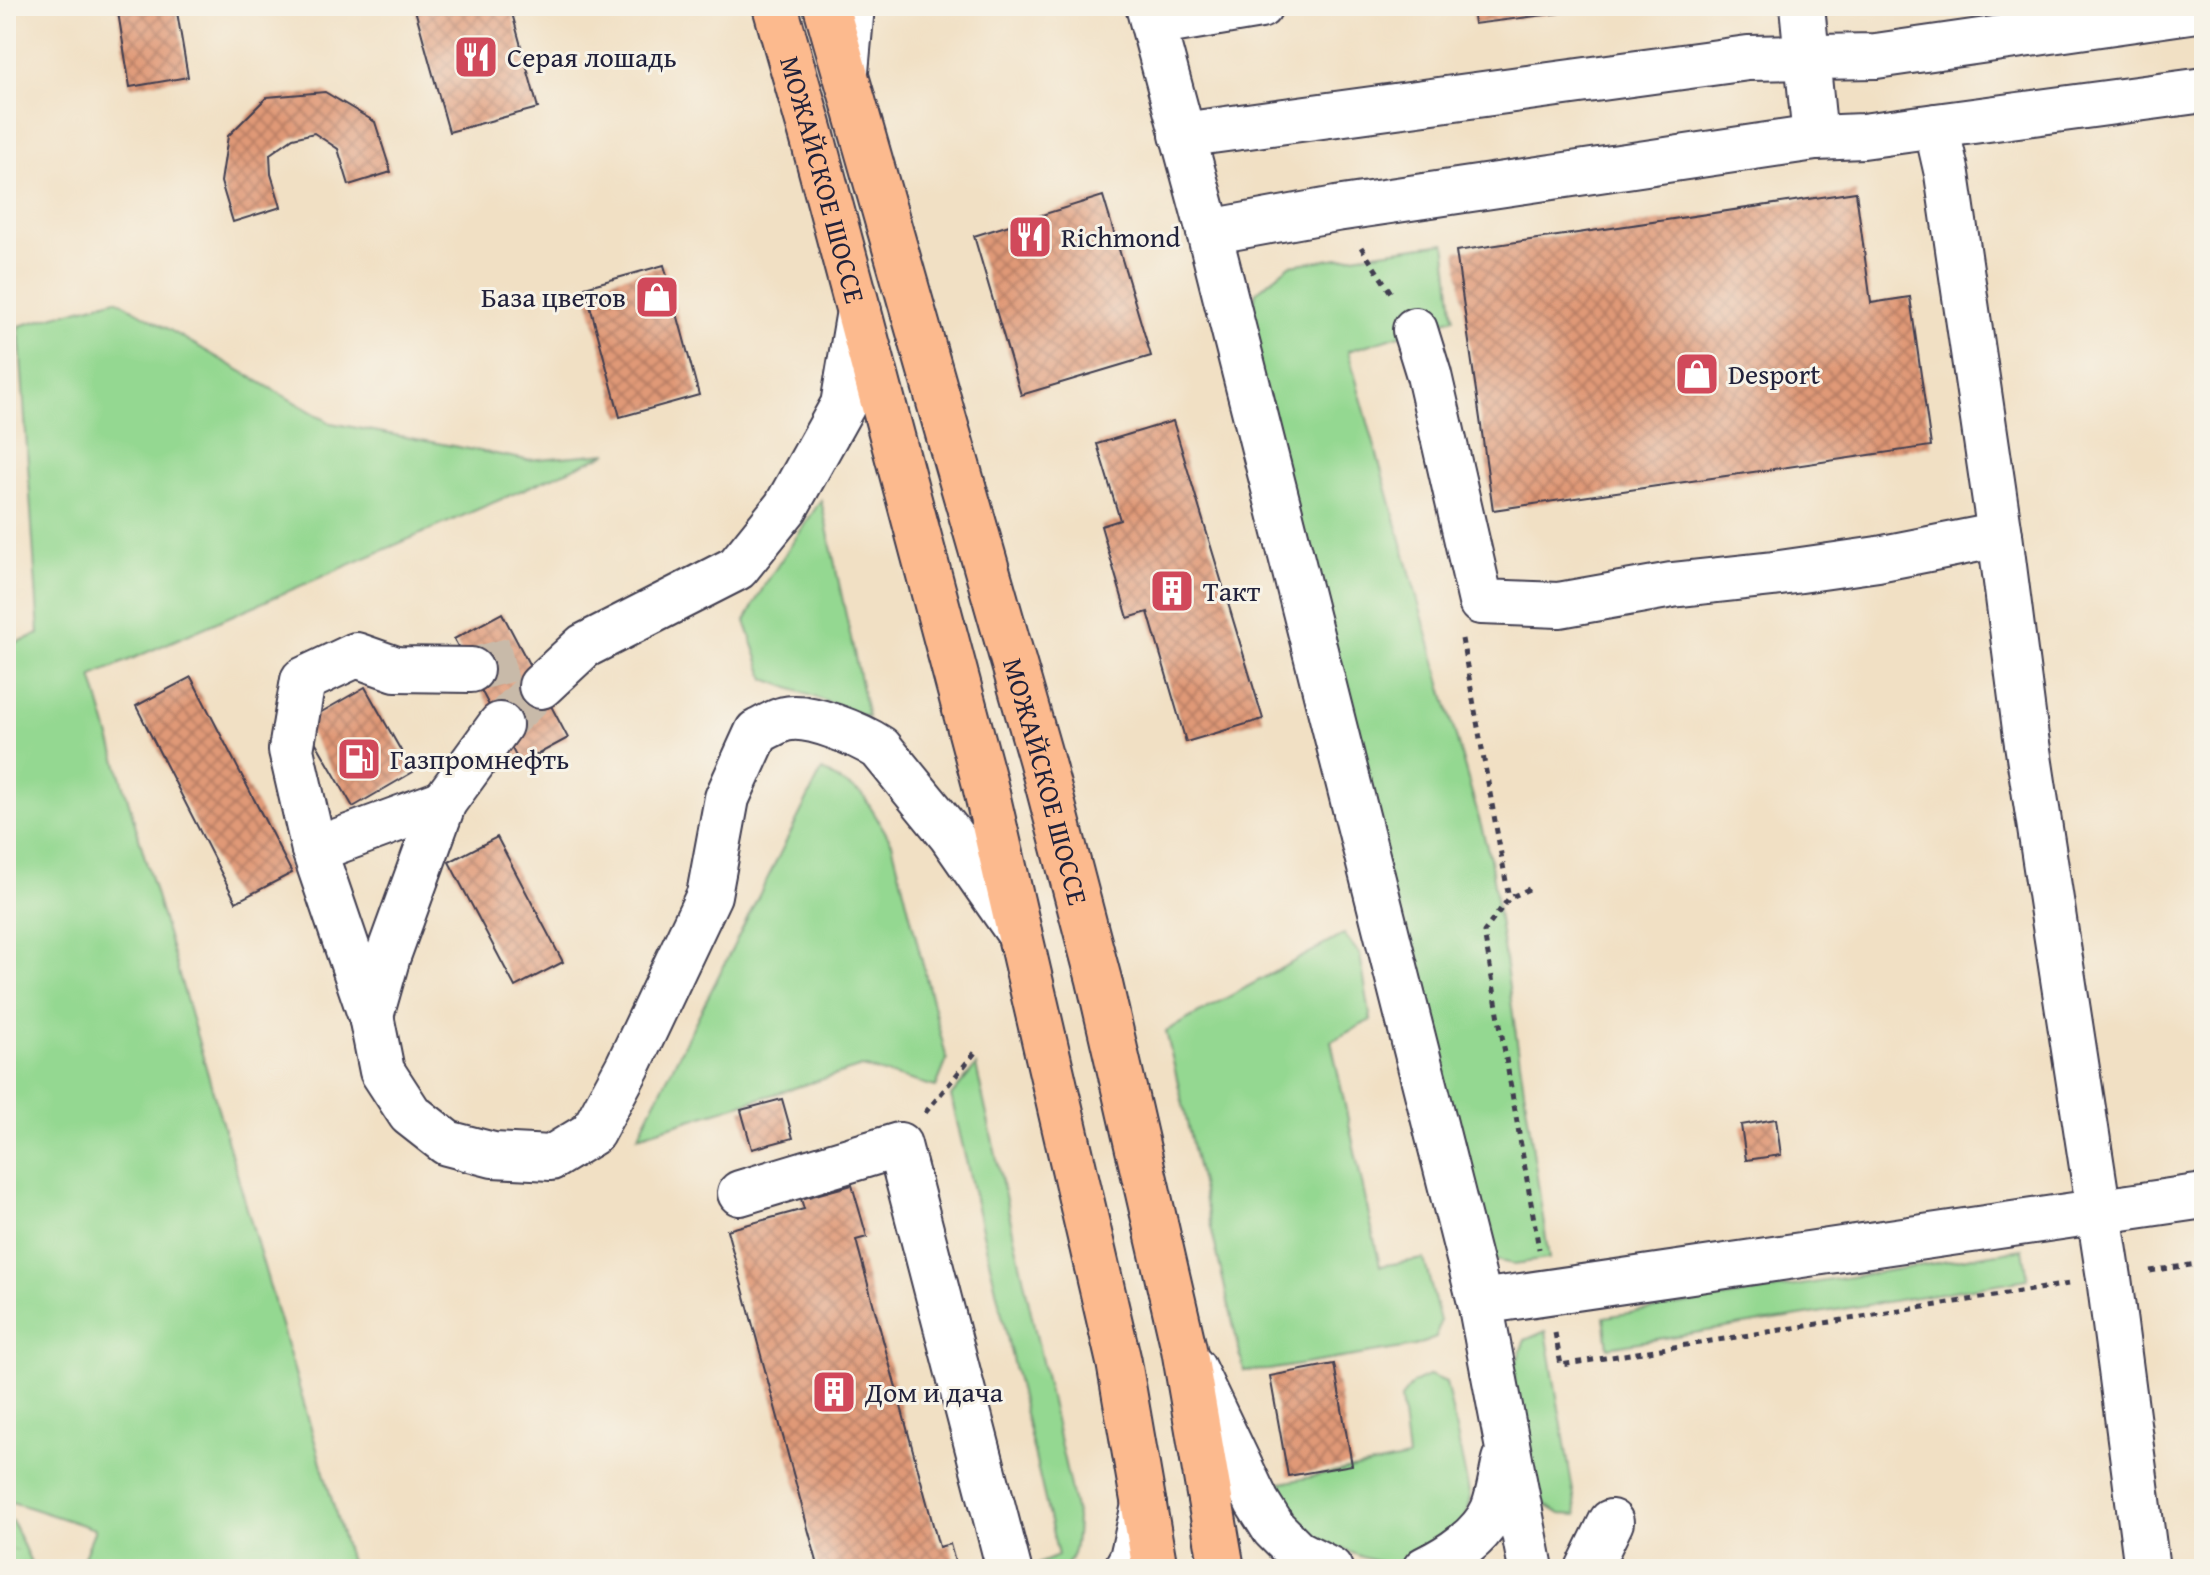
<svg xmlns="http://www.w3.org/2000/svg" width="2210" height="1575" font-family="'Gentium Book Plus',serif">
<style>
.green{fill:#94d891;stroke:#5b7d66;stroke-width:2}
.wetland{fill:url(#wetland-marsh);stroke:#5b7d66;stroke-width:2}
.building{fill:url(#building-cross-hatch)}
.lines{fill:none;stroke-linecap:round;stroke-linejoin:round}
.minor-tunnel{stroke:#c8baa9;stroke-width:44;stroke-dasharray:44 22;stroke-linecap:butt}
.minor-casing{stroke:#413e50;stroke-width:48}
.major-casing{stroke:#413e50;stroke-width:48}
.path{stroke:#413e50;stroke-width:5;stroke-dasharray:6 6;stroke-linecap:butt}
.minor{stroke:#fff;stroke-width:44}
.major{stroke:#fcba8e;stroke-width:44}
.labels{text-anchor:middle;stroke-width:6;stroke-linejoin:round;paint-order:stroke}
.poi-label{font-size:28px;fill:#22223b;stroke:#f7f3e8;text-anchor:start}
.street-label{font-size:28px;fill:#22223b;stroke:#f7f3e8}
</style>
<defs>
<pattern id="wetland-marsh" width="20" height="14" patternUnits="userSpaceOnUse" patternTransform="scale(2)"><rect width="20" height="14" fill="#94d891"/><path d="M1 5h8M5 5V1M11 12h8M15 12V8" fill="none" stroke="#7fb97e"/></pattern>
<pattern id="building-cross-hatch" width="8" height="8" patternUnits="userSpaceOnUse" patternTransform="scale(2)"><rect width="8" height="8" fill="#e09977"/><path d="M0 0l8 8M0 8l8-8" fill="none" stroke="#b57c63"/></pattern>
</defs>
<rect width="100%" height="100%" fill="#f7f3e8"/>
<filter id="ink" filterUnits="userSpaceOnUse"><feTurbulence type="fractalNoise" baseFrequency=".0125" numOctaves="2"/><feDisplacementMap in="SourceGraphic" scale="16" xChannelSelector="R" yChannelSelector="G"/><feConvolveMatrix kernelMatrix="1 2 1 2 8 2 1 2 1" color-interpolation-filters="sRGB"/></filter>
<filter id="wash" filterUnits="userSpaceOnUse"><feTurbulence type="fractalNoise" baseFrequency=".006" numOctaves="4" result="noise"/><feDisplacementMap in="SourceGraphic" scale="32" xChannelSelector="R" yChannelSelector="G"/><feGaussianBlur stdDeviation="1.8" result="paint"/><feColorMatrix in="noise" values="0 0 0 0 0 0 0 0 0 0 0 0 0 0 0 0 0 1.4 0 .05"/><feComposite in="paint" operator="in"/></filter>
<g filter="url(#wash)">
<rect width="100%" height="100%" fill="#f1e0c4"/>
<g class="green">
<polygon points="1445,243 1454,318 1348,351 1490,858 1549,1259 1514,1264 1488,1259 1246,339 1256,292 1290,265"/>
<polygon points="116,299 331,423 527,460 608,453 92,676 352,1569 79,1569 95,1529 6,1500 6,646 39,634 19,326"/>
<polygon points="821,500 868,717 765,679 745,621 764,586"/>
<polygon points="822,770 863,795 892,843 947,1060 936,1087 862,1067 638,1136"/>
<polygon points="1344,934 1360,955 1371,1020 1331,1041 1380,1266 1424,1259 1440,1321 1436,1338 1415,1346 1268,1370 1244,1371 1166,1031"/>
<path d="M976 1066 1077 1518C1076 1537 1077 1554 1064 1569H1026L1058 1556 951 1096Z"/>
<polygon points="2023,1249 2028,1279 1608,1347 1604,1317"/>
<polygon points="1546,1331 1577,1515 1560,1514 1541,1502 1527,1463 1514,1400 1515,1366 1525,1340"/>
<path d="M1430 1375 1446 1382 1470 1498 1461 1537C1440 1550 1423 1562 1398 1564 1373 1566 1302 1535 1286 1514 1281 1507 1279 1493 1276 1484L1408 1458 1401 1398 1413 1383Z"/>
</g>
<polygon class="wetland" points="6,1521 12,1521 34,1569 6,1569"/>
<g id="blocks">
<g class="building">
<polygon points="117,6 176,6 188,77 130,87"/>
<polygon points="414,6 510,6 538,108 449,132"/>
<polygon points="1472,6 1599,6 1599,8 1474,24"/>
<polygon points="325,92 375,122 391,172 349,185 338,149 314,133 293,138 270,154 271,174 281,207 233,222 221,182 228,136 267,97"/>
<polygon points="1856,192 1871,303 1910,297 1931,446 1493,510 1456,251"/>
<polygon points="1103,196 1151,356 1021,395 974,236"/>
<polygon points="664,265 699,395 620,417 585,287"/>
<polygon points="1173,421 1263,719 1186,742 1148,612 1128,618 1101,526 1120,520 1097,444"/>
<polygon points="502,613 568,738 520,764 454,639"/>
<polygon points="191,677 292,873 236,902 136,706"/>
<polygon points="365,687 413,772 353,807 304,722"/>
<polygon points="497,837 563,962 515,987 449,862"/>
<polygon points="782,1099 793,1138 752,1149 741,1110"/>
<polygon points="1776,1119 1781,1155 1746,1160 1741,1125"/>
<polygon points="852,1185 867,1237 856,1240 939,1547 950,1544 957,1569 819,1569 727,1230 804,1209 801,1199"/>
<polygon points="1334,1364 1352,1465 1288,1476 1270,1376"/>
</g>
</g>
</g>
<g filter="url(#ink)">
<use href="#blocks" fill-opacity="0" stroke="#413e50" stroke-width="2"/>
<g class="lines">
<g class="minor-tunnel">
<polyline points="471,670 525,656"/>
<polyline points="500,725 541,686"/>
</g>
<g class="minor-casing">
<g id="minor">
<polyline points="1148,6 1209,232 1480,1302 1531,1569"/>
<polyline points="1802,6 1815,138"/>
<polyline points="1153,24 1260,6"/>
<polyline points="846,72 852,6"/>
<polyline points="1936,126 2204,90"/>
<polyline points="1182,135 1748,58 1876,56 2204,9"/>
<polyline points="1209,232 1336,209 1815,138 1863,136 1936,126 1947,174 2000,535 2026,737 2109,1278 2147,1569"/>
<polyline points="1415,330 1429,375 1481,602 1559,605 1672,585 1773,574 1878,559 2000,535"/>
<polyline points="541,686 584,646 737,568 786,507 843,405 859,311"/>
<path d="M500 725 444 802 388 956 371 1016 382 1071 410 1114 447 1143 493 1155 551 1158 592 1133 628 1066 709 895 727 798 757 732C766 728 776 721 785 719 809 713 860 735 880 748L950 834 1019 933"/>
<polyline points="314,850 444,802"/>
<polyline points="372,1020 314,850 291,750 303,680 356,655 396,669 471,670"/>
<polyline points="740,1193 899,1145 1009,1569"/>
<polyline points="1480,1302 2204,1196"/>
<polyline points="1193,1368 1257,1502 1274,1529 1297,1552 1330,1569"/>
<polyline points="1126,1569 1132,1558 1144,1505"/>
<path d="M1425 1569C1450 1557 1481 1537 1493 1510 1499 1495 1501 1476 1505 1460"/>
<polyline points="1588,1569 1611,1522"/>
</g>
</g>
<g class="major-casing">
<g id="major">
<path id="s1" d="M775 6 812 136 984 781 1119 1362 1155 1569"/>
<path id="s2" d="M826 6 1041 759 1099 980 1184 1349 1222 1569"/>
</g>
</g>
<g class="path">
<polyline points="1361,247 1393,296"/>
<polyline points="1462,639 1509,898"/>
<polyline points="1529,889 1509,898 1484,932 1539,1249"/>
<polyline points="925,1113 978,1049"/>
<polyline points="2150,1271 2204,1263"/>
<polyline points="1555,1333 1561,1365 2069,1284"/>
</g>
<use href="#minor" class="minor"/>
<use href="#major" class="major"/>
</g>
</g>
<defs>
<g id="restaurant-square" transform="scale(2.3)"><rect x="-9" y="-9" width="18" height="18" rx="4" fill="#d1495b" stroke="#f7f3e8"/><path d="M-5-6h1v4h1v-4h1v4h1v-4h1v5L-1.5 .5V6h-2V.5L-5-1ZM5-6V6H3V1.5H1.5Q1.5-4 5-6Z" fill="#fff"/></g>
<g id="shop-square" transform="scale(2.3)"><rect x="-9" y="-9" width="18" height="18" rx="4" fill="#d1495b" stroke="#f7f3e8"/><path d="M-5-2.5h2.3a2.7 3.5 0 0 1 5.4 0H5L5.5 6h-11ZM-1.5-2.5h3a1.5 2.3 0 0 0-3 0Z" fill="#fff"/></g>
<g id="building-square" transform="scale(2.3)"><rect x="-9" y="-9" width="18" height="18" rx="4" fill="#d1495b" stroke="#f7f3e8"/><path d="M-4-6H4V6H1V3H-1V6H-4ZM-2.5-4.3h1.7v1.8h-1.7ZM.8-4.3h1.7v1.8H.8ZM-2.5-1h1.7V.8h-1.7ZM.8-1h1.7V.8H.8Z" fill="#fff"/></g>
<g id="fuel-square" transform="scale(2.3)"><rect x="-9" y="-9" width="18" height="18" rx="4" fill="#d1495b" stroke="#f7f3e8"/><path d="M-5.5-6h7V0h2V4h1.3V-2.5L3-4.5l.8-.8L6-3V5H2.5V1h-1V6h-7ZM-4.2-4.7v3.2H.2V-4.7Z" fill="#fff"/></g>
</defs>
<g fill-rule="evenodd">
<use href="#restaurant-square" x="476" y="57"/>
<use href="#restaurant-square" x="1030" y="237"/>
<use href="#shop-square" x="657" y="297"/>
<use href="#shop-square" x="1697" y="374"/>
<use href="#building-square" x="1172" y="591"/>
<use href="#fuel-square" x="359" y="759"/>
<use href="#building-square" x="834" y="1392"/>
</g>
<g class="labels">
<g class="poi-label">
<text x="507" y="67">Серая лошадь</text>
<text x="1061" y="247">Richmond</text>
<text x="626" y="307" text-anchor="end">База цветов</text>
<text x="1728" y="384">Desport</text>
<text x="1203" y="601">Такт</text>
<text x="390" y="769">Газпромнефть</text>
<text x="865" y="1402">Дом и дача</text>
</g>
<g class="street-label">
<text dy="10" stroke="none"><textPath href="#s1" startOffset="180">МОЖАЙСКОЕ ШОССЕ</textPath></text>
<text dy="10" stroke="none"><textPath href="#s2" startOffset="806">МОЖАЙСКОЕ ШОССЕ</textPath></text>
</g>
</g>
<rect width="2210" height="1575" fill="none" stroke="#f7f3e8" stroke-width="32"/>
</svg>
